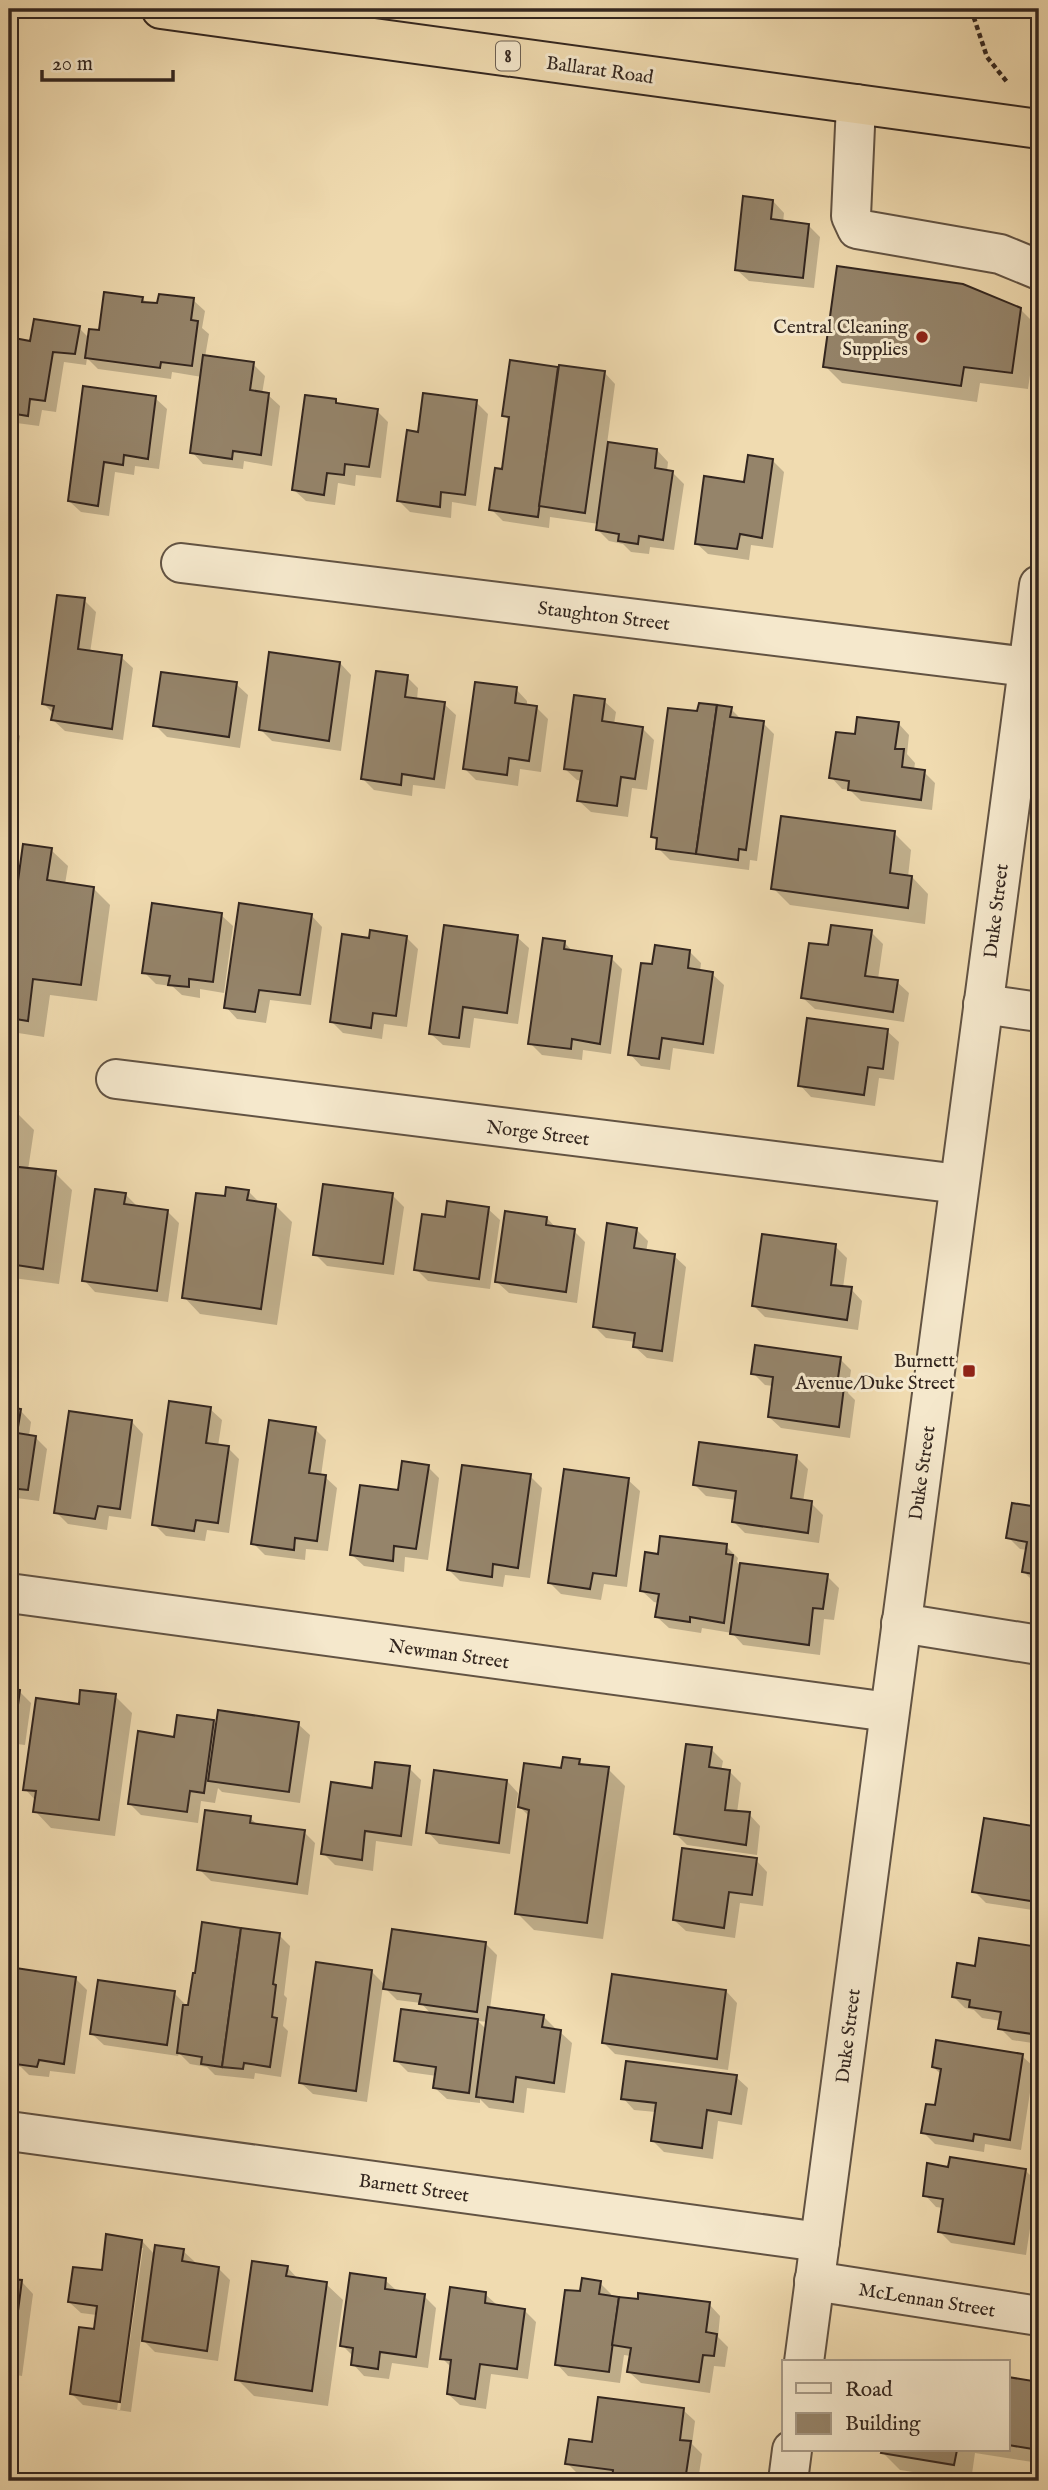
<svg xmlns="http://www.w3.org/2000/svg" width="1048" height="2490" font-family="'IM FELL English',serif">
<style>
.shadow{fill:#0003;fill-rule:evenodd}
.building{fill:#95846a;stroke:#33261f;stroke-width:2}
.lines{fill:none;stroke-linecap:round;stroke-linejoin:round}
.minor-casing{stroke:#625343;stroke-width:42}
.highway-casing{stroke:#33261f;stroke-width:42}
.path{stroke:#33261f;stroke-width:4.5;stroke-dasharray:5 3.5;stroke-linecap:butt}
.minor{stroke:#f5e8cc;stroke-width:38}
.highway{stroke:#f0dbb0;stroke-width:38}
.poi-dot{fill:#8f2418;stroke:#f5e8cc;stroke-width:2.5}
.labels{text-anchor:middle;stroke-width:6;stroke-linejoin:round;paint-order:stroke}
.shield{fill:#f5e8cc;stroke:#6d6053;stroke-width:2}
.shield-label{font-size:18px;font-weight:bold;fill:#33261f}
.street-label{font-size:19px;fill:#33261f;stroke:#f5e8cc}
.poi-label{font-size:19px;fill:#33261f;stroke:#f5e8cc;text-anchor:end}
</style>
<rect width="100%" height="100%" fill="#f0dbb0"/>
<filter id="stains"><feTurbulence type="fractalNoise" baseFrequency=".00286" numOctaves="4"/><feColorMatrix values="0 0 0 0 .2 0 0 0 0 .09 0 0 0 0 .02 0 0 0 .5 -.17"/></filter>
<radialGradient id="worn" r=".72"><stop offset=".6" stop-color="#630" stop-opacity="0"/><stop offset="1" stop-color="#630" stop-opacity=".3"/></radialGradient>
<g class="shadow">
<polygon points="773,201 784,213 783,223 808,225 820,237 814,288 749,281 737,270"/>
<polygon points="142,298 148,304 193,300 205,311 202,328 209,334 205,357 253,364 265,376 262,394 268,395 280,406 272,466 244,461 243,469 203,464 192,452 202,377 172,372 171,379 98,369 87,358 86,365 64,362 56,412 42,410 39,426 9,422 9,339 32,343 79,328 89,338 100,332"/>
<polygon points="1020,309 1037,326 1028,389 980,383 977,402 842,383 825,366"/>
<polygon points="511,362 604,372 615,384 607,444 657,450 668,462 667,471 672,472 684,484 674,550 650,547 649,554 631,552 623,544 609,541 598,530 599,524 550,517 549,528 503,521 491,509 504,471 510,421 504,415"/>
<polygon points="155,398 167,409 159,469 135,466 134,475 115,472 109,516 81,512 69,501"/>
<polygon points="336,401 341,406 377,411 388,422 381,478 356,475 355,486 338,483 335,505 306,501 294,490"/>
<polygon points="476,402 488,414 476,506 452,502 451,518 410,512 399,501"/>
<polygon points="773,461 784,472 773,548 751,545 749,560 708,554 696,543 746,484"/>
<polygon points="84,600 96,612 90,653 121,657 133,668 123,740 65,731 53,720 54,714 44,704"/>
<polygon points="340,663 351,675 341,751 272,741 261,730"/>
<polygon points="407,677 418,688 417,700 444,704 456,715 445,789 413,785 412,796 374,790 363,779"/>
<polygon points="236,684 248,695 240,748 167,737 155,725"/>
<polygon points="516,689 527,701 527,706 536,707 548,719 541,772 520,769 518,786 476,780 465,769"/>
<polygon points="604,701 616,712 614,724 642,728 654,740 647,790 632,788 628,817 591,812 579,801 582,781 577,780 565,769"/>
<polygon points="731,709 742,720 763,723 774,734 757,861 750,860 749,870 670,860 658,848 659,843 652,836 699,713"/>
<polygon points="898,723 909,735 907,754 915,763 914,770 924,772 935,783 932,810 861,801 850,790 842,789 831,777 857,736"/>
<polygon points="9,724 20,736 13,786 9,785"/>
<polygon points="894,833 911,850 908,877 912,877 928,894 925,924 790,905 773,888"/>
<polygon points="24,846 51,850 68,866 65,884 93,888 110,905 97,1001 50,995 44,1037 18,1033 9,1024 9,960"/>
<polygon points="221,915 233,926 224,993 200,989 200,998 182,995 172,986 156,984 144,972"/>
<polygon points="311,915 322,927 311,1005 270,1000 266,1023 237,1019 226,1007"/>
<polygon points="871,932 883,944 878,979 897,982 909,993 904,1022 815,1009 803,998 830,947"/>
<polygon points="406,937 418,949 407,1027 384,1024 382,1039 343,1033 332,1022 370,940"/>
<polygon points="517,937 529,948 518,1024 474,1018 470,1048 443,1045 431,1034"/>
<polygon points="564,942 574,953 611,958 622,969 611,1054 583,1050 582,1060 542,1055 530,1043"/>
<polygon points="690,952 701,963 700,972 712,974 724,985 714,1054 673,1048 670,1070 641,1066 630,1054 654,966"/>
<polygon points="887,1031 899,1042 894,1080 879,1078 875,1106 811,1097 800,1085"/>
<polygon points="9,1112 17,1113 34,1130 28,1170 55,1173 72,1190 59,1284 13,1278 11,1290 9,1290"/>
<polygon points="248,1191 260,1203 275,1205 292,1222 277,1325 200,1314 184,1297 226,1198"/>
<polygon points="125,1194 137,1206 168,1212 179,1223 168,1302 95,1292 84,1280"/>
<polygon points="392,1195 404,1207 394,1275 327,1266 315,1254"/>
<polygon points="488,1209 500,1220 490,1289 428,1281 416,1269 446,1219"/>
<polygon points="547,1218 556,1228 574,1231 585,1242 577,1303 509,1293 497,1282"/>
<polygon points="636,1229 648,1241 646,1252 674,1256 686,1267 673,1362 647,1358 635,1347 636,1342 606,1338 594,1326"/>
<polygon points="835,1246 847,1258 843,1288 851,1289 862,1301 858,1330 765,1317 754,1306"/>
<polygon points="840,1359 851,1370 848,1393 855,1400 850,1438 781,1428 769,1417 773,1386 765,1385 753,1373"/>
<polygon points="9,1409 20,1410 31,1422 29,1436 35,1437 47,1449 39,1501 9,1497"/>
<polygon points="210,1409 222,1420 218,1446 228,1448 239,1459 229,1533 207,1530 205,1541 166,1536 154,1524"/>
<polygon points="132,1422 143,1434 131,1519 109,1516 107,1530 68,1524 56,1512"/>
<polygon points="315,1429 326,1440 321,1476 325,1477 337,1488 328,1551 306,1549 305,1560 265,1555 253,1543"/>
<polygon points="796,1457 808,1469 803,1502 811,1503 823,1515 819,1543 745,1533 733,1521 736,1500 706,1496 695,1485"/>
<polygon points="428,1467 439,1478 428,1560 405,1557 404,1572 364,1566 352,1555 400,1492"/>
<polygon points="530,1476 542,1488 530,1578 505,1575 503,1587 460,1581 448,1569"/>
<polygon points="628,1480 640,1491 627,1587 604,1584 601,1600 561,1594 550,1583"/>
<polygon points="1035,1499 1039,1500 1039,1584 1035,1583 1024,1572 1027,1550 1020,1549 1008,1537 1034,1508"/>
<polygon points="726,1546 738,1558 737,1562 740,1565 827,1576 839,1588 834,1620 824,1619 820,1655 743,1645 732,1633 702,1628 701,1633 669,1628 657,1617 659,1603 654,1602 642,1591 660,1556"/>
<polygon points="9,1690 19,1691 31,1703 25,1745 17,1744 9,1806"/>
<polygon points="115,1696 132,1713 115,1836 51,1828 35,1811 36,1801 25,1789 80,1706"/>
<polygon points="213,1722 218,1726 298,1724 310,1735 300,1803 222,1792 218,1788 215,1803 201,1801 198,1823 141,1815 130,1804 176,1738"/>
<polygon points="711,1749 723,1761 721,1771 730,1772 741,1783 737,1813 749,1814 760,1826 757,1855 687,1845 676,1834"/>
<polygon points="579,1761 584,1766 608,1769 625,1786 603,1939 534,1930 517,1913 530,1817 520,1807 563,1770"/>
<polygon points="409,1768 421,1780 412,1846 376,1841 373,1871 335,1865 323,1853 373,1790"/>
<polygon points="507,1781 518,1793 510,1854 439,1844 428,1832"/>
<polygon points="250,1818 258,1825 304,1832 315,1843 308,1895 211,1881 199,1869"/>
<polygon points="985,1820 1039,1829 1039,1911 986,1903 974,1891"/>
<polygon points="756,1860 767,1872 763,1906 740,1903 735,1938 686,1931 674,1920"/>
<polygon points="279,1935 290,1946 284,1995 287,1998 283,2026 288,2031 281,2077 255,2073 254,2079 215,2075 207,2067 190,2064 179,2053 178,2056 104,2045 92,2034 174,1993 186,2005 185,2007 190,2007"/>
<polygon points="981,1940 1039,1949 1039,2044 1012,2040 1000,2028 1001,2021 982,2018 974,2010 965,2008 954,1997 976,1968"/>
<path d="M485 1943 497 1955 490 2009 543 2016 555 2028 554 2031 560 2032 572 2043 565 2093 527 2088 524 2113 489 2108 480 2099V2103L447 2099 435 2088 437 2076 408 2072 396 2060 432 2015 421 2003 397 2000 383 1986 367 2102 313 2094 301 2083 372 1972 386 1986ZM478 2021 488 2022 487 2030Z"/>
<polygon points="9,1969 75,1978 87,1990 75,2074 50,2071 49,2077 29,2075 21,2067 9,2065"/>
<polygon points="726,1991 737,2003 728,2070 615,2054 604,2043"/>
<polygon points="1022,2056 1034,2067 1021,2150 985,2144 984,2152 935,2144 923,2132 936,2107 942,2075 933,2067"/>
<polygon points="736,2077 748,2088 742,2125 718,2121 713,2159 664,2152 652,2140 656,2112 634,2110 623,2098"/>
<polygon points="949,2169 1025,2170 1037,2182 1026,2255 951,2243 940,2232 943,2208 936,2207 925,2195"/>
<path d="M142 2241 155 2255 183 2251 195 2262 194 2265 218 2268 230 2280 218 2361 155 2352 141 2338 131 2412 83 2405 72 2394 95 2331 97 2315 81 2313 69 2302ZM139 2248H143L120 2411 117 2410Z"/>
<polygon points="287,2267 299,2280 326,2284 343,2300 328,2406 254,2396 237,2379"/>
<polygon points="385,2280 397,2291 424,2296 436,2308 428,2368 392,2363 389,2379 364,2376 353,2364 354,2357 342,2345"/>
<polygon points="9,2281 22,2282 33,2294 22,2376 9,2374"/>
<polygon points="600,2283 611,2294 611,2298 709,2304 720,2316 718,2337 728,2347 725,2367 714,2366 710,2393 641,2383 629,2372 631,2356 624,2355 620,2383 568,2376 557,2364 582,2293"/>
<polygon points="485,2294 497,2305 525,2311 536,2322 528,2379 491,2374 486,2409 460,2405 448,2394 452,2368 442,2358"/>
<polygon points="1008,2379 1039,2384 1039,2463 975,2453 971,2481 900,2470 883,2453 883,2450 1008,2450"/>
<polygon points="683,2410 695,2421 692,2444 702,2454 698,2481 617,2481 579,2475 567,2463 593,2444"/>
</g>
<g class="building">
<polygon points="743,196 773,200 771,219 809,224 803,278 735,270"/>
<polygon points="837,266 963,284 1021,308 1012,373 964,367 961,386 823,367"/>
<polygon points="104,292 143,297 142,302 157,303 159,294 194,298 191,320 198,321 192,366 161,362 160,368 85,358 89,329 99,330"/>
<polygon points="34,319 80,326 75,354 53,352 45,401 30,399 28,416 9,413 9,337 30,341"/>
<polygon points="203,355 254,362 250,390 269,393 261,455 233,451 232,459 190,453"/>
<polygon points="510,360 558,367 538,517 489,510 495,468 502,469 509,417 502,416"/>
<polygon points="559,365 605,371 585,513 539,506"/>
<polygon points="83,386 156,396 148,459 124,455 123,465 104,462 98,506 68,501"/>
<polygon points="423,393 477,400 465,495 441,492 440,507 397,501 407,430 418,432"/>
<polygon points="305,395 336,399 336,403 378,409 369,467 345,464 344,475 327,473 324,495 292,490"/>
<polygon points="608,442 657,449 655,468 673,471 663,540 639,536 638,544 618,541 619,534 596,530"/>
<polygon points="748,455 773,459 762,538 740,534 737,549 695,544 704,476 744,482"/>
<polygon points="57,595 85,598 78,649 122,655 112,729 51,720 54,706 42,704"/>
<polygon points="269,652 340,662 329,741 259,730"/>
<polygon points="376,671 408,675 405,697 445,702 434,779 402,774 401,785 361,779"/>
<polygon points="161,672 237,682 229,737 153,726"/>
<polygon points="475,682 517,687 515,703 537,706 529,761 509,758 507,775 463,769"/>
<polygon points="574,695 605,699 602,721 643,727 635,779 621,777 617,806 577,801 582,771 564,769"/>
<polygon points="699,703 717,705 696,854 656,849 657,838 651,837 668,708 697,711"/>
<polygon points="717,705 732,707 730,717 764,721 746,850 739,849 738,860 696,854"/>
<polygon points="857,717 899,722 895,749 904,749 902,767 925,770 921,800 848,790 849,781 829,778 836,732 855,734"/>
<polygon points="781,816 895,831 890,873 912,876 908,908 771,889"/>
<polygon points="23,844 52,848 47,880 94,887 81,985 33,979 28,1021 9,1018 9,947"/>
<polygon points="152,903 222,913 213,982 189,979 189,987 168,985 170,976 142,973"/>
<polygon points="239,903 312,914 300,995 259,990 255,1012 224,1008"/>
<polygon points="444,925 518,935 507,1013 463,1007 459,1038 429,1034"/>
<polygon points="831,925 872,930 865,976 898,980 893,1012 801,998 809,943 828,945"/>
<polygon points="370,930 407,936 396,1016 373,1013 371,1028 330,1022 342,934 369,938"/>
<polygon points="543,938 565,941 564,949 612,956 600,1044 572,1039 571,1049 528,1044"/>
<polygon points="655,945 690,950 688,968 713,972 703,1044 662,1038 659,1059 628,1055 641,963 652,964"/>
<polygon points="807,1018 888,1029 883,1069 868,1067 864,1095 798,1086"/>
<polygon points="9,1110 18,1112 10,1166 56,1171 43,1269 9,1264"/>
<polygon points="323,1184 393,1193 383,1264 313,1255"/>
<polygon points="226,1187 249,1190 247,1200 276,1204 261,1309 182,1298 196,1193 225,1196"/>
<polygon points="95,1189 126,1193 124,1204 168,1210 157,1291 82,1281"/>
<polygon points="447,1201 489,1207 479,1279 414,1270 422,1214 445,1217"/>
<polygon points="505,1211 547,1217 546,1225 575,1229 566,1292 495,1282"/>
<polygon points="607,1223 637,1228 634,1248 675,1254 662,1351 633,1347 635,1333 593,1327"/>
<polygon points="762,1234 836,1244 831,1285 852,1287 847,1320 752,1306"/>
<polygon points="1038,1316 1039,1316 1039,1351 1032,1350"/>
<polygon points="755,1345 841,1357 837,1385 844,1387 839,1427 768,1417 773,1377 751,1374"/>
<polygon points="169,1401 211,1407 206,1443 229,1446 218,1523 196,1520 194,1531 152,1525"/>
<polygon points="9,1407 21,1409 17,1433 36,1436 28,1490 9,1488"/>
<polygon points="69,1411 132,1420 120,1509 98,1506 95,1519 54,1513"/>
<polygon points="269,1420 316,1427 309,1473 326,1475 317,1541 295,1538 294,1550 251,1544"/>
<polygon points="699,1442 797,1455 791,1498 812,1501 808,1533 732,1522 736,1491 693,1485"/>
<polygon points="402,1461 429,1465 416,1549 394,1546 393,1561 350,1555 360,1485 398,1490"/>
<polygon points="462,1465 531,1474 518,1568 493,1564 492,1577 447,1570"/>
<polygon points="564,1469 629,1478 616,1576 593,1573 590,1589 548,1583"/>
<polygon points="1034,1497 1039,1498 1039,1575 1022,1572 1027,1542 1006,1538 1012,1503 1032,1506"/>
<polygon points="660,1536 727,1544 726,1554 733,1555 724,1623 690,1617 690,1622 655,1617 659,1594 640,1591 645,1552 658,1554"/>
<polygon points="740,1563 828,1574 823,1609 813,1608 809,1645 730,1634"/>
<polygon points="9,1688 20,1690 14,1734 9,1734"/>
<polygon points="80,1690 116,1694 99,1820 33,1812 36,1791 23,1790 36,1698 79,1704"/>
<polygon points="218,1710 299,1722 289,1792 208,1781"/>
<polygon points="177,1715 214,1720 204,1793 190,1791 187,1812 128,1804 138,1731 174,1737"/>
<polygon points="686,1744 712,1747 709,1767 730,1770 725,1810 750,1812 746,1845 674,1834"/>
<polygon points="563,1757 580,1759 579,1764 609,1767 587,1923 515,1914 529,1810 518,1807 524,1763 561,1768"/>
<polygon points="375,1762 410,1766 401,1836 365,1831 362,1860 321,1854 331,1782 372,1788"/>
<polygon points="434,1770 507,1780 499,1843 426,1833"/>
<polygon points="205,1810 251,1816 250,1823 305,1830 297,1884 197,1870"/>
<polygon points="984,1818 1039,1827 1039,1847 1031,1901 972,1892"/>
<polygon points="682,1848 757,1858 752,1895 729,1892 724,1928 673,1920"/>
<polygon points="202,1922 241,1928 222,2067 201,2064 202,2057 177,2053 183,2005 188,2005 193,1973 195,1973"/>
<polygon points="241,1928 280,1933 273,1984 276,1985 272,2017 277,2018 270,2067 244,2063 243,2069 222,2067"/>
<polygon points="392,1929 486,1942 477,2012 419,2004 421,1994 383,1989"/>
<polygon points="979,1938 1039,1947 1039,2035 998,2029 1001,2012 969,2007 970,2000 952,1997 957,1963 975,1966"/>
<polygon points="316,1962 372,1970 356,2091 299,2083"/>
<polygon points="9,1967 76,1977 64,2064 39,2060 37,2067 15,2064 17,2057 9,2056"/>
<polygon points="612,1974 726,1990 717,2059 602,2043"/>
<polygon points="98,1980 175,1991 167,2045 90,2034"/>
<polygon points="488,2007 544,2015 542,2027 561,2030 554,2083 516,2077 513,2102 476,2097"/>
<polygon points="401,2009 478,2019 469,2093 433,2088 436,2067 394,2061"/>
<polygon points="936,2040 1023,2054 1010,2140 974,2134 973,2141 921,2133 926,2104 935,2105 941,2069 932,2067"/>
<polygon points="626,2061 737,2075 731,2114 707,2110 702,2148 651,2141 656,2103 621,2099"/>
<polygon points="950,2157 1026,2169 1014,2244 938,2232 943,2199 923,2196 927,2163 948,2167"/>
<polygon points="106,2234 142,2240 120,2402 70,2394 79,2327 94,2329 97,2306 68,2302 73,2267 102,2270"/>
<polygon points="155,2245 184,2249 182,2261 219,2267 207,2351 142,2341"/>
<polygon points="252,2261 288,2266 286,2276 327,2282 312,2391 235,2380"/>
<polygon points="350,2273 386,2278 385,2289 425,2294 416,2357 380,2352 378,2369 351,2365 353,2348 340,2346"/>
<polygon points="582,2278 601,2281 599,2294 619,2297 609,2372 555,2365 565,2290 580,2291"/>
<polygon points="9,2279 22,2280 11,2365 9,2365"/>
<polygon points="450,2287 486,2292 485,2303 525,2309 517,2369 480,2364 475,2399 447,2394 451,2360 440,2359"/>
<polygon points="638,2293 710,2302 706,2332 717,2334 714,2356 703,2355 699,2382 627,2372 631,2348 612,2345 619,2297 638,2299"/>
<polygon points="1008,2377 1039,2382 1039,2450 1008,2445"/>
<polygon points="598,2397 684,2408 680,2440 691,2441 685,2481 612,2479 613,2470 565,2464 569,2439 592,2442"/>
<polygon points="882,2450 957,2450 954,2465 881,2453"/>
<polygon points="74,2475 111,2480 111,2481 73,2481"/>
</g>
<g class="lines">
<g class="minor-casing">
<g id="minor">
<polyline points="856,104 851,216 857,229 1000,254 1039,270"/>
<polyline points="181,563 1028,667"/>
<polyline points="983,1004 1039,1012"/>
<polyline points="116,1079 959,1184"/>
<polyline points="9,1593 889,1712"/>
<polyline points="901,1623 1039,1645"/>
<polyline points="9,2131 820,2242"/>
<polyline points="814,2281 1039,2316"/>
<polyline points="804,2362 1039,585"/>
<polyline points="788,2481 792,2450"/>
</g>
</g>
<g class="highway-casing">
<polyline id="highway" points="161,9 1039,129"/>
</g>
<g class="path">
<polyline points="971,9 987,57 1007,82"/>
<polyline points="1035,170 1039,183"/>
</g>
<use href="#minor" class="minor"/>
<use href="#highway" class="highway"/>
</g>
<g class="poi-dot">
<circle cx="922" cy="337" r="7"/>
<rect x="962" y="1364" width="14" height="14" rx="3.5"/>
</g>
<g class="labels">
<rect class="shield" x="496" y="41.5" width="24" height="29" rx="5"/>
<g class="shield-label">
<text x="508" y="62">8</text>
</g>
<g class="street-label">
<text transform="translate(600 69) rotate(8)" y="7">Ballarat Road</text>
<text transform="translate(604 615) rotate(7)" y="7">Staughton Street</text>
<text transform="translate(995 911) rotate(-83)" y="7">Duke Street</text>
<text transform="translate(538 1132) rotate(7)" y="7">Norge Street</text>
<text transform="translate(921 1473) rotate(-82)" y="7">Duke Street</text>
<text transform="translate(449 1653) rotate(8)" y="7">Newman Street</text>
<text transform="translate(847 2036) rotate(-83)" y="7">Duke Street</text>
<text transform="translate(414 2187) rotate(8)" y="7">Barnett Street</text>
<text transform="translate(927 2299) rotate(9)" y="7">McLennan Street</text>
</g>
<g class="poi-label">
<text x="908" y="333">Central Cleaning<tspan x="908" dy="22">Supplies</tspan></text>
<text x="955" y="1367">Burnett<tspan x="955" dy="22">Avenue/Duke Street</tspan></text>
</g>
</g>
<rect width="1048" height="2490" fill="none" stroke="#f0dbb0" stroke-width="35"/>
<rect x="10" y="10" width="1027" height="2469" fill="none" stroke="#33261f" stroke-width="3.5"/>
<rect x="18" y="18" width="1013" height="2455" fill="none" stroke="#33261f" stroke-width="2"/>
<rect x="782" y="2360" width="228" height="91" fill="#f5e8cc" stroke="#a79a87" stroke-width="2"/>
<rect x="796" y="2383" width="35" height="10" fill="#f5e8cc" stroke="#a79a87" stroke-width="2"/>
<text x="845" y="2396" font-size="21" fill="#33261f">Road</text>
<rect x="796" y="2413" width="35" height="21" fill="#95846a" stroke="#a79a87" stroke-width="2"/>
<text x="845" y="2430" font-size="21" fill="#33261f">Building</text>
<path d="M42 70v10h131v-10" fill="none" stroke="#33261f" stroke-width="3.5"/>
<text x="52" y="70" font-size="21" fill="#33261f" stroke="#f5e8cc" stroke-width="5" paint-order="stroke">20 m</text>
<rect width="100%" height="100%" filter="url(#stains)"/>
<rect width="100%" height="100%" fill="url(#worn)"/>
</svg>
